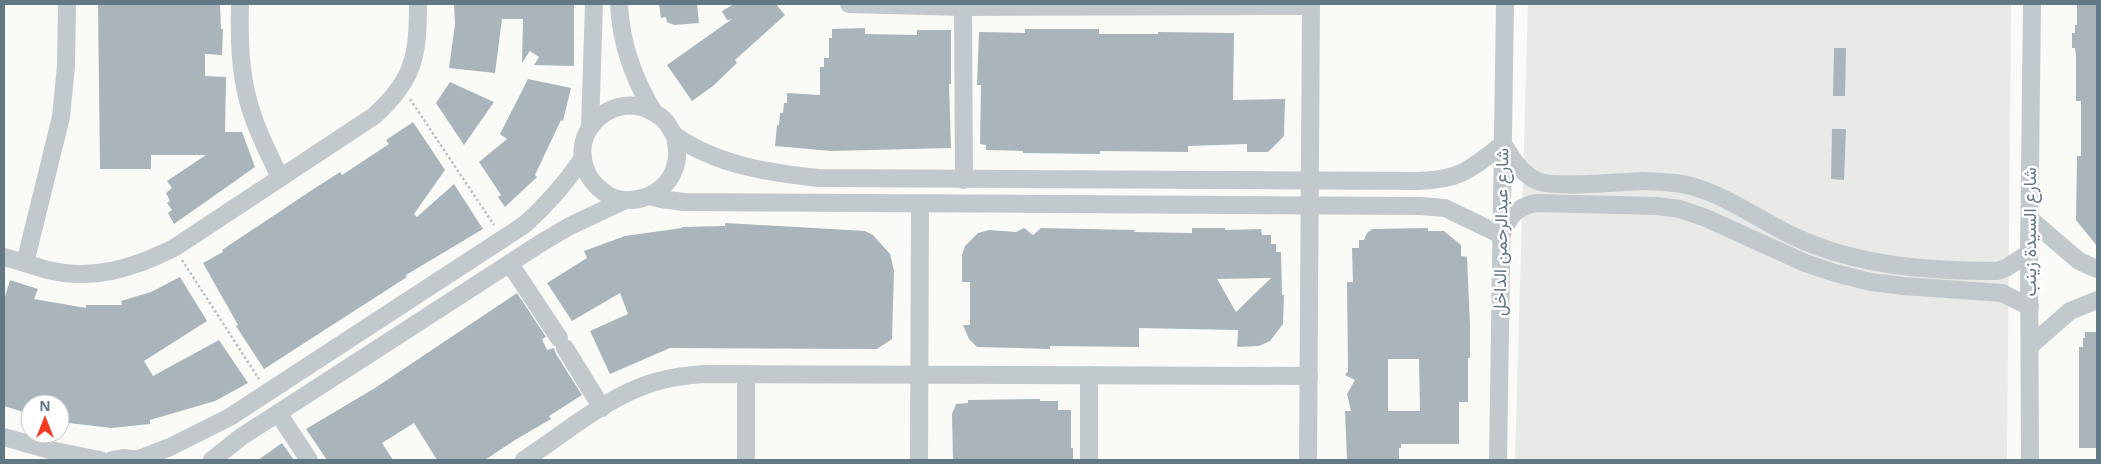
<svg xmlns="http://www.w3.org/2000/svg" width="2101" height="464" font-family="'Open Sans',Vazirmatn,sans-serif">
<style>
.built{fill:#e8eae8}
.building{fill:#a9b5ba;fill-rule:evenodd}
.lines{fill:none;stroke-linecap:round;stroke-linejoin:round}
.path{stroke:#bdc1c4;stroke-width:2.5;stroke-dasharray:2.5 2.5;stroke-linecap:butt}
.minor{stroke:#c2c9cc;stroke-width:18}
.labels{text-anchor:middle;stroke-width:5;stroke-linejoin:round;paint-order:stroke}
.street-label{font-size:18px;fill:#627985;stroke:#fff}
</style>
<rect width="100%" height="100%" fill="#fafaf7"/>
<polygon class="built" points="1528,4 2011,4 2007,460 1515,460"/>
<g class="building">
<polygon points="98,4 220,4 221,29 223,29 222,55 205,54 205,76 226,77 225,132 242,132 255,167 174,224 168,213 172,210 167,203 170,201 166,193 172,188 167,181 206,155 151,155 151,169 100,169"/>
<polygon points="454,4 574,4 574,66 534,65 539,57 530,51 522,63 523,19 502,19 495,73 449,68 455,24"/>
<polygon points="659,4 697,4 699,23 674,25 667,22 666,17 661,18"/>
<polygon points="734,4 776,4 785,15 735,60 737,63 713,86 692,101 667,65 732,19 727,20 722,11"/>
<polygon points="2077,4 2097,4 2097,246 2076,220 2077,156 2081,156 2081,101 2076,101 2076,57 2075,48 2072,48 2072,33 2075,33 2075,25 2077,25"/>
<polygon points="865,28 865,34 917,35 917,30 951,30 951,84 949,84 951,148 831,151 775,146 777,125 779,125 780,113 783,113 784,103 787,103 787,93 820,95 820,67 824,67 824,58 829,58 829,38 832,38 832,29"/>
<polygon points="1025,29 1099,29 1099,34 1158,34 1158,32 1234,33 1233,100 1285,99 1284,136 1268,152 1247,152 1247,144 1188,146 1188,152 1100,151 1100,154 1023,153 1023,151 986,150 986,145 980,144 981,85 977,85 979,32 1025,33"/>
<polygon points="1834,48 1846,48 1845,96 1833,96"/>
<polygon points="528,79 571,88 563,121 561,120 535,175 537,177 505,207 498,197 501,195 479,162 507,139 500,134"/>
<polygon points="450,82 494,102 464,145 436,103"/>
<polygon points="413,122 445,170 414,214 417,217 454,184 483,229 406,275 407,277 264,369 236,326 238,325 203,263 223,252 222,250 312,190 340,172 342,175 389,144 386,140"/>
<polygon points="1832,129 1846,129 1844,180 1831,179"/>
<polygon points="725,223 865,231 873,235 890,254 894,271 892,339 877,349 670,348 610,374 590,331 628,314 620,293 572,321 547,283 587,258 584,251 625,236 682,228 682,227 725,226"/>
<path d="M1024 228 1033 235 1041 228 1135 230 1134 232 1192 233V228H1225V230L1261 229 1262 235H1271V244H1276V252H1281L1282 295H1284L1283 324 1270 341 1259 346 1237 347 1238 330 1139 328V347L1050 346V349L977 347 969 339 963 325H970V282H962V255L965 246 978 233 989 230 1016 232ZM1271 278 1236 312 1217 279Z"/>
<path d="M1428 228V231H1444L1461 245V256L1467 257 1470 325V358H1468V402H1459V444H1401V448H1399V460H1347L1345 411H1351L1347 394 1355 380 1345 375 1348 371 1347 282H1353L1352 248H1359V240H1364L1367 233 1372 229ZM1388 359H1419L1420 411H1388Z"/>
<polygon points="180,277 207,321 144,361 153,376 219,340 248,383 215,401 150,420 150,424 112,428 60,422 60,404 30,404 30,414 4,406 4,300 10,280 38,289 34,299 86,308 86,305 122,305 121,301 151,292"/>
<polygon points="517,293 546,337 542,339 547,350 554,348 556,354 582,395 549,416 551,419 515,440 485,460 437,460 414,423 382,443 393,460 327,460 306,429 375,388"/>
<polygon points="2085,332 2097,332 2097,448 2079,448 2079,347 2083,347 2083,338 2085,338"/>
<polygon points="1040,399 1040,401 1058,401 1058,410 1071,410 1071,448 1073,448 1073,460 953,460 952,414 956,404 968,403 968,400"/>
<polygon points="282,443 294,460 258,460"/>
</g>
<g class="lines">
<g class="path">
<polyline points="410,99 494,225"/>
<polyline points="182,260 259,379"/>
</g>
<g class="minor">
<path d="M240 4C239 44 240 84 255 122 262 141 272 160 280 178"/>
<path d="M619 4C621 44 633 77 653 111"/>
<polyline points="849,4 963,7 1311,6"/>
<polyline points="963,7 964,180"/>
<polyline points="590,127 594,4"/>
<path d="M675 136C677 148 679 158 674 170 665 195 631 208 608 195 595 187 585 174 583 159 578 129 607 101 637 106 647 108 659 114 666 122 670 127 672 134 677 137 718 165 770 173 818 178L1418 181C1462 179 1469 170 1503 144 1512 158 1520 172 1535 180 1551 189 1619 182 1641 181 1652 181 1664 182 1675 183 1715 187 1757 219 1793 236 1856 266 1928 271 1997 271L2006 268 2029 253"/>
<path d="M650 196 661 199 684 202 1420 206 1445 208 1501 235C1510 216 1514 208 1536 203L1657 206 1680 209 1706 218 1805 263 1835 273 1871 282 1904 286 2002 293 2030 307"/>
<polyline points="2030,219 2079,261 2097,269"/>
<path d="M4 257C19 261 33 266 48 270 93 281 134 268 174 248L374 116C414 80 418 56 418 4"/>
<polyline points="25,263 61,117 66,66 67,4"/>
<polyline points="510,264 559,338"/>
<polyline points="2030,346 2070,311 2097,300"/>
<polyline points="565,348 602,408"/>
<polyline points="746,374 746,460"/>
<polyline points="278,413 309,460"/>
<polyline points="4,437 50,450 100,460"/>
<path d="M139 459 170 447 230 417 524 225C547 205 565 184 583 158"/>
<polyline points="112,460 123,458 140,460"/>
<polyline points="212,460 241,437 541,243 568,227 625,200"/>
<path d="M524 460C564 434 609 395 655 382 672 377 688 375 704 374L1309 376"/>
<polyline points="919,460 920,204"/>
<polyline points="1089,460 1089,375"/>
<polyline points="1308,460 1311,4"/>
<polyline points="1498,460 1505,4"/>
<polyline points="2030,460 2029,253 2032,4"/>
</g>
</g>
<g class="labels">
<g class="street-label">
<text transform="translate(1501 232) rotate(-89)" y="6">شارع عبدالرحمن الداخل</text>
<text transform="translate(2030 232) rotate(-90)" y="6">شارع السيدة زينب</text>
</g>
</g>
<rect width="2101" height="464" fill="none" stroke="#627985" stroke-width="10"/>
<g transform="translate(45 419)"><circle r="24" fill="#ffffff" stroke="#c0c9ce"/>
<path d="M0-4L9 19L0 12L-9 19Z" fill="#f23c1f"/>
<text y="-8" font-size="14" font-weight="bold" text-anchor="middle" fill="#627985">N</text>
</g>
</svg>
